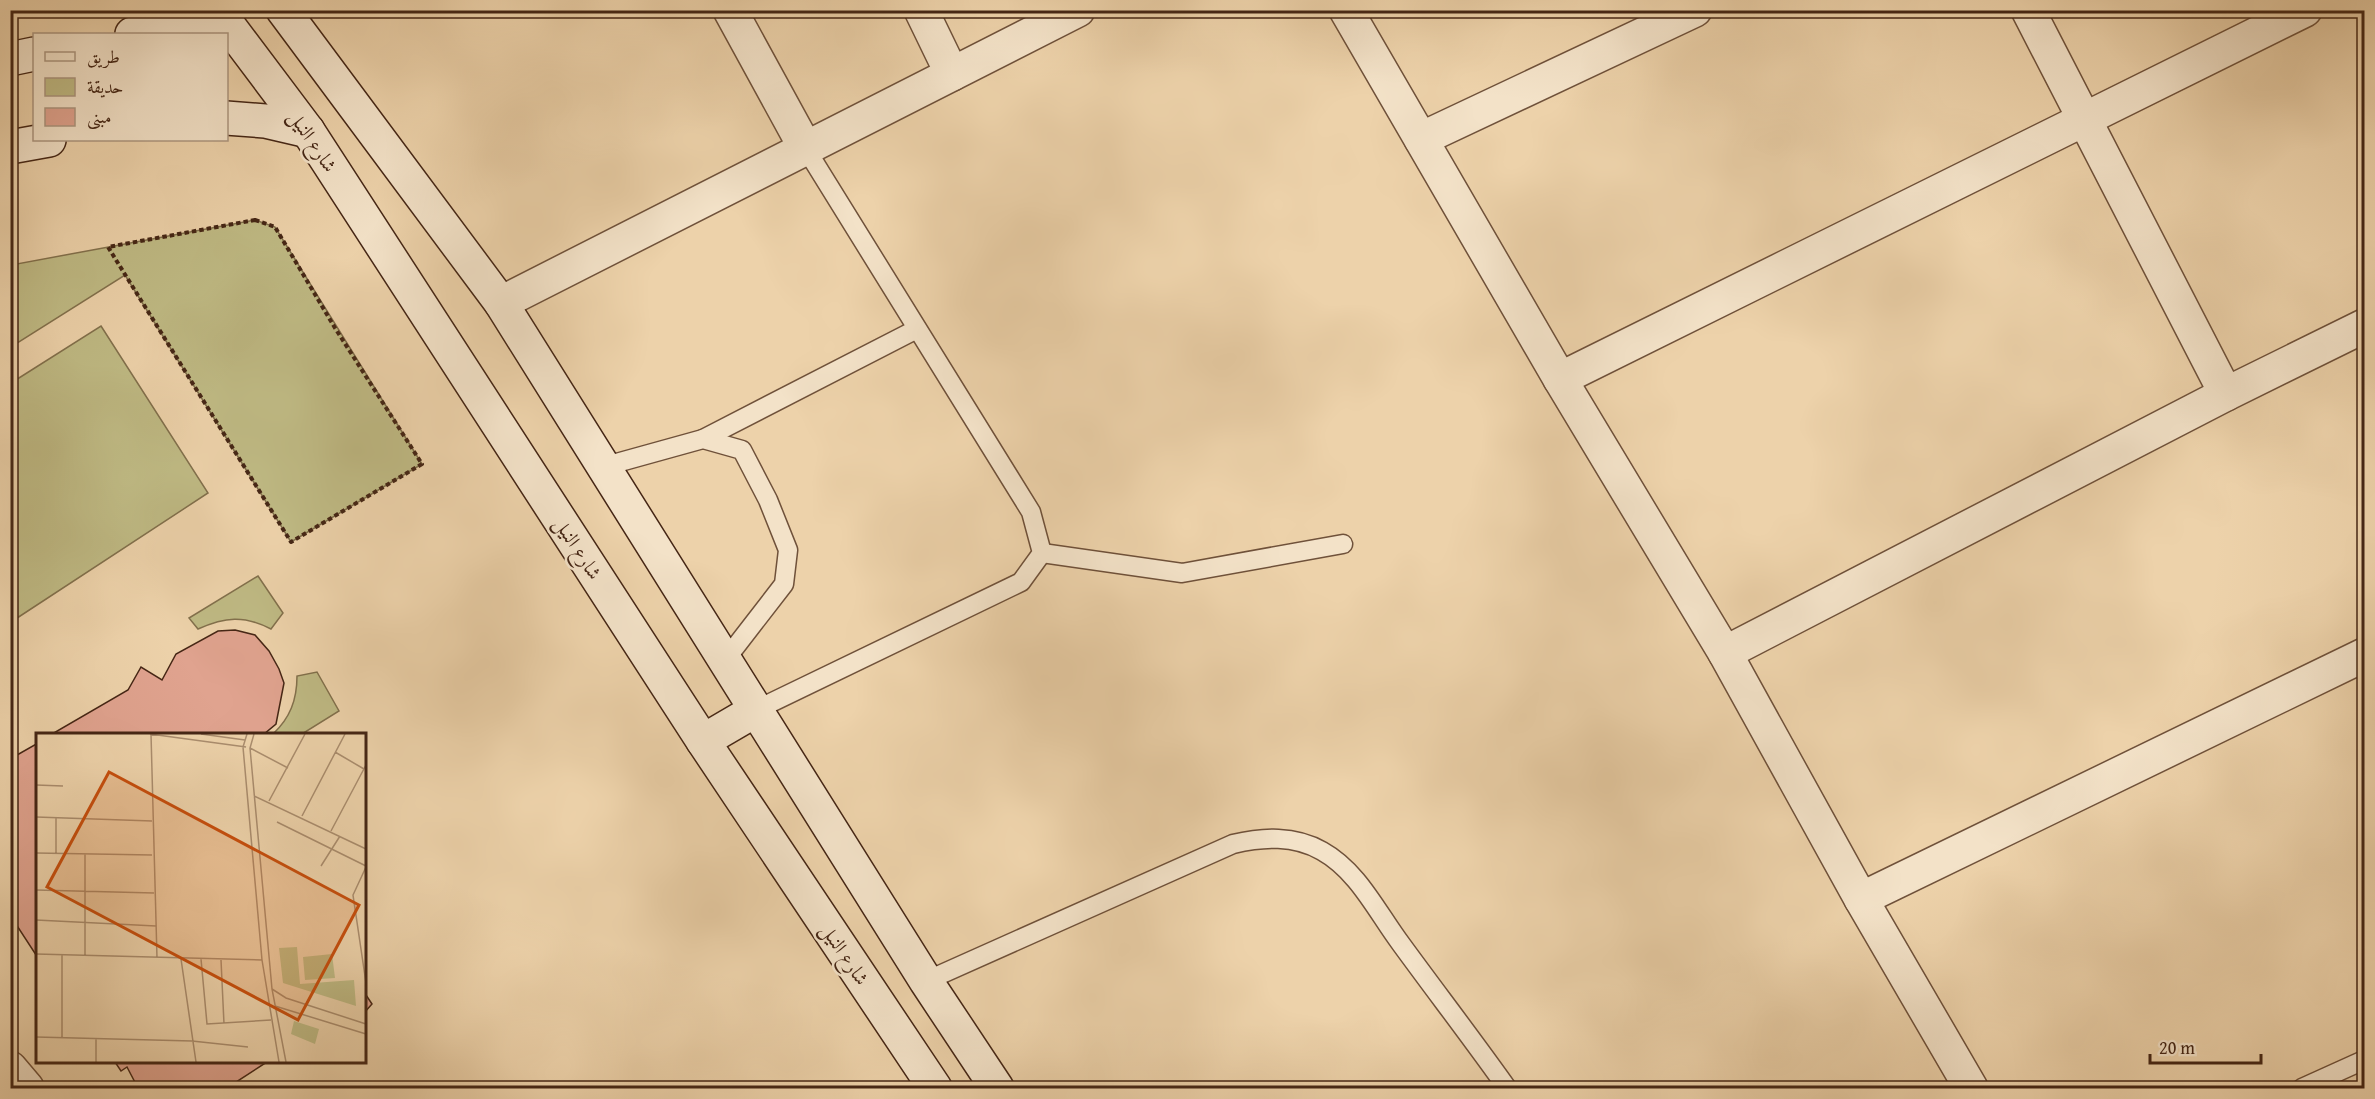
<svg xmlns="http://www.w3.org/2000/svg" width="2375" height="1099" font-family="'Gentium Book Plus',Amiri,serif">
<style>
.green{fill:#bfba84;stroke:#82704c;stroke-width:1.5}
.building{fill:#e0a38f;stroke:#452615;stroke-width:1.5}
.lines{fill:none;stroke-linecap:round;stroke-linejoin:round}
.service-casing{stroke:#6f513a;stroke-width:21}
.minor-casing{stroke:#6f513a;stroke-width:36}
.secondary-casing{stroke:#452615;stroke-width:36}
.path{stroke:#452615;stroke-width:4;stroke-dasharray:4.5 3;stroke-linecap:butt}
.service{stroke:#f3e2c8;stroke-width:18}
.minor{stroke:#f3e2c8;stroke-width:33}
.secondary{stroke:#f3e2c8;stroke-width:33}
.labels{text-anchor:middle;stroke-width:5;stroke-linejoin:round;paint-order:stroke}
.street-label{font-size:20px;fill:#452615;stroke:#f3e2c8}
.inset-road{fill:none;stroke:#aa8d6e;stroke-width:1.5}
.view{fill:#c74f0e;fill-opacity:0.15;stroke:#c74f0e;stroke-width:3}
.inset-edge{fill:none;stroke:#452615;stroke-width:3}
</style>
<rect width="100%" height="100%" fill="#edd2aa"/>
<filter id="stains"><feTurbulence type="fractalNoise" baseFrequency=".00333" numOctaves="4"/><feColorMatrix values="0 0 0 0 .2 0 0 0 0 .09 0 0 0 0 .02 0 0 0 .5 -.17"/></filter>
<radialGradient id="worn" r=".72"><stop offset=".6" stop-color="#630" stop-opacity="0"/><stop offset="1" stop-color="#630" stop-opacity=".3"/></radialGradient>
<g class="green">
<polygon points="255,220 275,227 422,464 291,542 125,275 11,347 11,265"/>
<polygon points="101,326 208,493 11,622 11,383"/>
<path d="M258 576 283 613 271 629C244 615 225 617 198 629L189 618Z"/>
<path d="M317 672 339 711 302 734H273C290 718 297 700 297 676Z"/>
</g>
<g class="building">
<polygon points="235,630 255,635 269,651 279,669 284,683 276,724 264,734 52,734 128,690 141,667 162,680 176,654 218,631"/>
<polygon points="38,743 38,958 10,915 10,759"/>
<polygon points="364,992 372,1004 364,1013"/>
<polygon points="115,1062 267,1062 227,1088 138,1088 127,1067 121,1071"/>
</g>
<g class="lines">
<g class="service-casing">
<g id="service">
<polyline points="703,439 917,329"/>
<polyline points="602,467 703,439 742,450 768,500 788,550 784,584 726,659"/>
<polyline points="1042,553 1182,573 1343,544"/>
<polyline points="756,710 1021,582 1042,553 1031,512 806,149"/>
<path d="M926 981 1233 844C1263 837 1294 835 1322 851 1358 871 1377 912 1401 944 1436 992 1473 1040 1507 1088"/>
<polyline points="2302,1088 2364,1060"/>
</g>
</g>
<g class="minor-casing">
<g id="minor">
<polyline points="730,10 806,149"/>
<polyline points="921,10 952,74"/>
<polyline points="1346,10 1560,379 1725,653 1861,899 1971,1088"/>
<polyline points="2028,10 2226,394"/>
<polyline points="1421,139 1695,10"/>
<polyline points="501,303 1078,10"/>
<polyline points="1560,379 2305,10"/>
<polyline points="1725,653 2226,394 2364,326"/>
<polyline points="1861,899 2364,655"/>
<polyline points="10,1068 27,1088"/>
</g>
</g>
<g class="secondary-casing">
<g id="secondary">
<polyline points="217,10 308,131 703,741 935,1088"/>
<polyline points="283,10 501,303 926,981 997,1088"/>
<polyline points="132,34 222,17"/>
<polyline points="10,59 34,54"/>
<polyline points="226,118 265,121 308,131"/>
<polyline points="10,147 49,140"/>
<polyline points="703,741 756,710"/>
</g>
</g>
<polygon class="path" points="255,220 275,227 335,328 422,464 291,542 108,247"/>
<use href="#service" class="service"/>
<use href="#minor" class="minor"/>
<use href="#secondary" class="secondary"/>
</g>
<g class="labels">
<g class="street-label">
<text transform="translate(313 141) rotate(56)" y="7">شارع النيل</text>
<text transform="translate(578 548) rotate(57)" y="7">شارع النيل</text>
<text transform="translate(845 954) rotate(56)" y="7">شارع النيل</text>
</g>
</g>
<g transform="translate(36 733)">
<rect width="330" height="330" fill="#edd2aa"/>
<path d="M261 214 264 251 318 247 320 273 247 250 243 215ZM296 221 299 245 269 247 267 224ZM258 288 283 296 279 311 255 301Z" fill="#bfba84"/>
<path class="inset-road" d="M114 1 210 14M115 1 121 225M165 1 209 7M211 1 207 14 226 227 243 329M218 1 214 15 236 256 250 329M214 15 252 35M299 19 328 36M0 52 27 53M218 63 330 116M233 68 269 1M266 83 309 1M0 84 116 88M241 89 330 133M295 98 330 32M0 120 116 122M20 120V85M285 133 304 103M330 134 317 162 330 250M0 157 118 160M0 187 120 193M0 221 226 227M49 222V121M145 226 160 329M165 226 171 291 235 287M185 227 188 291M236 256 250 265 330 291M239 273 330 301M0 304 156 308 212 314M26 305V222M60 329V306"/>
<path class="view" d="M73 39 323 172 262 287 11 154Z"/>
<rect width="330" height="330" class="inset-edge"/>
</g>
<rect width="2375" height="1099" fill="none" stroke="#edd2aa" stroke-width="36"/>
<rect x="12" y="12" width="2351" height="1075" fill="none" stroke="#452615" stroke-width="3"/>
<rect x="18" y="18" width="2339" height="1063" fill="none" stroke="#452615" stroke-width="1.5"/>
<rect x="33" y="33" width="195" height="108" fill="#f3e2c8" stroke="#ad9780" stroke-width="1.5"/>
<rect x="45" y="52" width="30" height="9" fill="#f3e2c8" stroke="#ad9780" stroke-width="1.5"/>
<text x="87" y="63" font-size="18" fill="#452615">طريق</text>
<rect x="45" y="78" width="30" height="18" fill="#bfba84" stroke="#ad9780" stroke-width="1.5"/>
<text x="87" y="93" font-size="18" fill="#452615">حديقة</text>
<rect x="45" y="108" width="30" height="18" fill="#e0a38f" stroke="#ad9780" stroke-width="1.5"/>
<text x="87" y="123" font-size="18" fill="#452615">مبنى</text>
<path d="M2150 1054v9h111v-9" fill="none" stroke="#452615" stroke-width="3"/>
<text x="2159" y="1054" font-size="18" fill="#452615" stroke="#f3e2c8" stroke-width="4.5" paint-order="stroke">20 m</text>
<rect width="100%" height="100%" filter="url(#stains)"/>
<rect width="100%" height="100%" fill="url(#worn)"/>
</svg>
